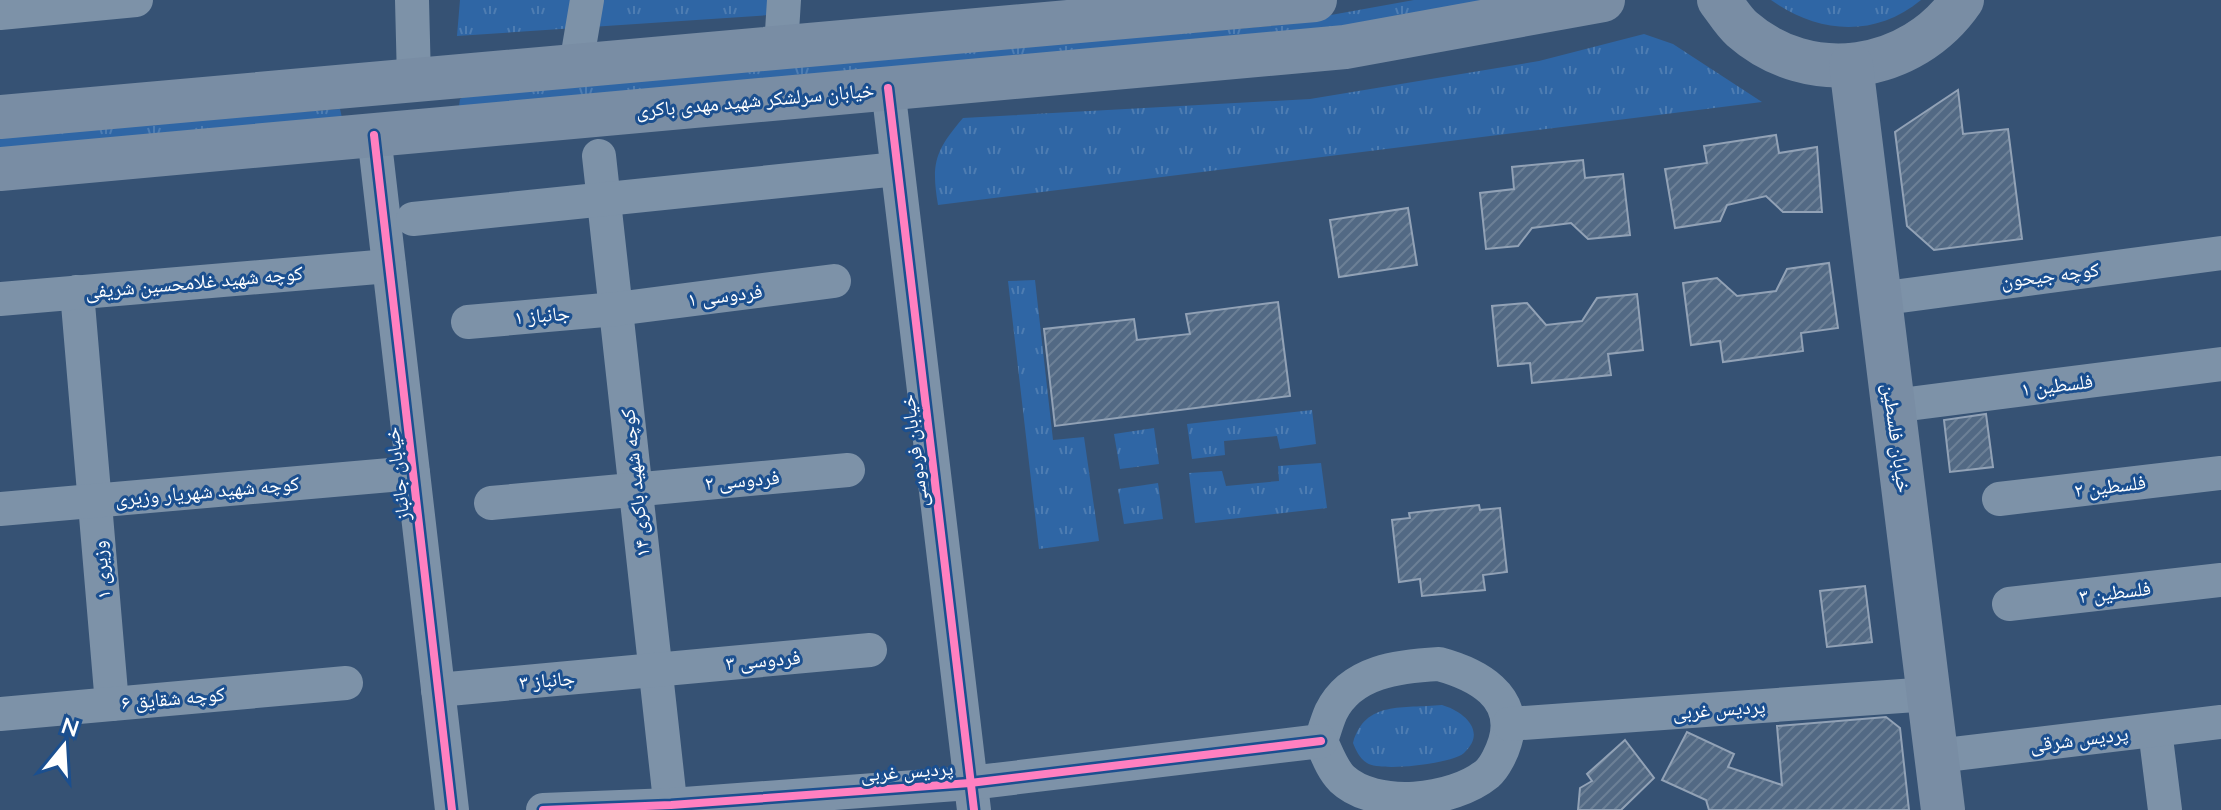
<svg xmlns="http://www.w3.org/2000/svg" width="2221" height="810" font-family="Lato,'Noto Naskh Arabic',sans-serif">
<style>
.grass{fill:url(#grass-tufts)}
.building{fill:url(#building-hatch);stroke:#92a2b6;stroke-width:2}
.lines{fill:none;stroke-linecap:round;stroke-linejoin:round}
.street{stroke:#7d92a8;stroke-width:34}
.secondary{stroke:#798da4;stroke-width:44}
.cycleway-casing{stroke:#1b4f8f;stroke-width:13}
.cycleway{stroke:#ff80c0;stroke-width:8}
.labels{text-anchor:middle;stroke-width:6;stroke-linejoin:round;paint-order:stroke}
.street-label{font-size:20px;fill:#fff;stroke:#1b4f8f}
</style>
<defs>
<pattern id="grass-tufts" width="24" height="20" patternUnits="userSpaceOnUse" patternTransform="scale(2)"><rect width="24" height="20" fill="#2f66a5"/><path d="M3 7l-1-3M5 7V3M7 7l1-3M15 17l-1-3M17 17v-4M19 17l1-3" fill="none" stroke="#4e7db2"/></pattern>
<pattern id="building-hatch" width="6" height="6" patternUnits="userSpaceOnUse" patternTransform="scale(2)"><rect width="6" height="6" fill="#526984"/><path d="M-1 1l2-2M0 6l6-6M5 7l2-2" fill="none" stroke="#6c8096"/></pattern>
</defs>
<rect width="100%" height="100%" fill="#365274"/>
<g class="grass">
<polygon points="460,0 770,0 770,15 457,36"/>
<polygon points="1414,0 1506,0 1355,28 459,107 460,99 470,94 1270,26"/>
<path d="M1771 0H1921C1875 38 1818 34 1771 0Z"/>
<path d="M1644 34 1673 44 1762 102 938 205C931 163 935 151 963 118L1310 99 1539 61Z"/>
<polygon points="340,109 343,122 0,152 0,135"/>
<polygon points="1035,280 1053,440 1084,437 1099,541 1039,549 1008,281"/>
<polygon points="1312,410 1316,444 1280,449 1277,436 1224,441 1225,455 1192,459 1187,424"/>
<polygon points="1154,428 1159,464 1120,469 1114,434"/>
<polygon points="1321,463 1327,508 1195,523 1189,473 1222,471 1226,486 1279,481 1278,466"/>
<polygon points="1158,483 1163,519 1124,524 1118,489"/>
<path d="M1442 705C1463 711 1488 731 1464 753 1452 764 1380 772 1367 763 1359 758 1356 750 1353 743 1365 700 1403 709 1442 705Z"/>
</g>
<g class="building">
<polygon points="1958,90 1963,134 2008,129 2022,239 1934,250 1907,226 1895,132"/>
<polygon points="1776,135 1779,153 1817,147 1822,212 1783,212 1766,196 1727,205 1720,221 1675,228 1665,169 1707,163 1704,146"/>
<polygon points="1583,160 1585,178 1623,174 1630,235 1588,239 1571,223 1532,228 1518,246 1486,249 1480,193 1514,189 1512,167"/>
<polygon points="1408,208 1417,265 1339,277 1330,220"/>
<polygon points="1829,263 1838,328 1801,333 1803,351 1723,362 1720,341 1691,345 1683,283 1717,278 1737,296 1776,291 1787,269"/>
<polygon points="1637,294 1643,350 1608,354 1611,375 1532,383 1530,363 1498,366 1492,306 1527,303 1546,325 1582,321 1597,298"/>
<polygon points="1278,302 1290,396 1055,426 1044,329 1134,319 1137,340 1190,334 1186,314"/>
<polygon points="1986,414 1993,467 1950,472 1944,420"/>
<polygon points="1479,505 1480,510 1500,508 1507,572 1483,575 1485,590 1422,596 1420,579 1399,582 1392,520 1410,518 1409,513"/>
<polygon points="1865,586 1872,642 1827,647 1820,591"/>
<polygon points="1886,717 1900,728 1909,810 1709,810 1706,800 1662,780 1687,732 1734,754 1728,767 1782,785 1777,726"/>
<polygon points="1625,740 1654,778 1621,810 1578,810 1580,788 1592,781 1587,774"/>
</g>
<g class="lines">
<g class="street">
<polyline points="412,0 414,80"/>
<polyline points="0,13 136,0"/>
<polyline points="781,47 784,0"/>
<polyline points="576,65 587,0"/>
<polyline points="888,88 974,810"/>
<polyline points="374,135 452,810"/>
<polyline points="599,156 671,810"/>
<polyline points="413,219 897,169"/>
<polyline points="77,292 112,704"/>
<polyline points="0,299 389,266"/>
<polyline points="1878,299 2221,253"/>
<polyline points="468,322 616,309 834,281"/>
<polyline points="1893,406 2221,364"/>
<polyline points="1999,499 2221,473"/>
<polyline points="491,503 848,470"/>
<polyline points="0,509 413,473"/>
<polyline points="2009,604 2221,580"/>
<path d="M1439 664C1476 674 1519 696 1505 742 1502 752 1495 767 1487 774 1453 802 1375 810 1342 779 1332 769 1327 754 1321 741 1324 732 1327 721 1331 712 1351 671 1400 666 1439 664Z"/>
<polyline points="438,690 870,650"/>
<polyline points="0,714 346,683"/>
<polyline points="1509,724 1930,694"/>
<polyline points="2155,730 2165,810"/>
<polyline points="1937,756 2221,722"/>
<polyline points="543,810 671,805 970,783 1321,741"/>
</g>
<g class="secondary">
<path d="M1719 0C1726 9 1733 21 1742 29 1809 88 1912 73 1962 0"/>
<polyline points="1851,65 1943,810"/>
<polyline points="0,117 1315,0"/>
<polyline points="0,169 1345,47 1603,0"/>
</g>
<g class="cycleway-casing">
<g id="cycleway">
<polyline points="888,88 974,810"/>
<polyline points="374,135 452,810"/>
<polyline points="543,810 671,805 970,783 1321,741"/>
</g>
</g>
<use href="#cycleway" class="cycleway"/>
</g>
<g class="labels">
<g class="street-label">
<text transform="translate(755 100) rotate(-5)" y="7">خیابان سرلشکر شهید مهدی باکری</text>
<text transform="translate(2050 275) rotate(-7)" y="7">کوچه جیحون</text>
<text transform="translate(194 282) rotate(-5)" y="7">کوچه شهید غلامحسین شریفی</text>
<text transform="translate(725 295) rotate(-7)" y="7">فردوسی ۱</text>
<text transform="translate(542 315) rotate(-5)" y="7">جانباز ۱</text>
<text transform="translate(2057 385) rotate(-7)" y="7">فلسطین ۱</text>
<text transform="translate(1897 438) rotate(82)" y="7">خیابان فلسطین</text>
<text transform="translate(914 451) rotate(-97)" y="7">خیابان فردوسی</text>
<text transform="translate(397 474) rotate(-97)" y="7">خیابان جانباز</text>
<text transform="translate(742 480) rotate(-5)" y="7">فردوسی ۲</text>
<text transform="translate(635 483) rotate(-96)" y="7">کوچه شهید باکری ۱۴</text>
<text transform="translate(2110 486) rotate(-7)" y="7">فلسطین ۲</text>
<text transform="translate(207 491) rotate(-5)" y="7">کوچه شهید شهریار وزیری</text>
<text transform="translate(101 570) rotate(-95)" y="7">وزیری ۱</text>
<text transform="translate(2115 592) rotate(-7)" y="7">فلسطین ۳</text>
<text transform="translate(763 660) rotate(-5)" y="7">فردوسی ۳</text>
<text transform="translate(547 680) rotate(-5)" y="7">جانباز ۳</text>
<text transform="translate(173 698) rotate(-5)" y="7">کوچه شقایق ۶</text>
<text transform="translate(1719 709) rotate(-4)" y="7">پردیس غربی</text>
<text transform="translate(2079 739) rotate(-7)" y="7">پردیس شرقی</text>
<text transform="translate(907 771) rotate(-4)" y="7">پردیس غربی</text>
</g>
</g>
<g transform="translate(64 746) rotate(18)" stroke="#1b4f8f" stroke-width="6" paint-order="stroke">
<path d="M0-6L14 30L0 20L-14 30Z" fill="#ffffff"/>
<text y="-12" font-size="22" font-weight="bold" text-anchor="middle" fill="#ffffff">N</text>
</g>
</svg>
